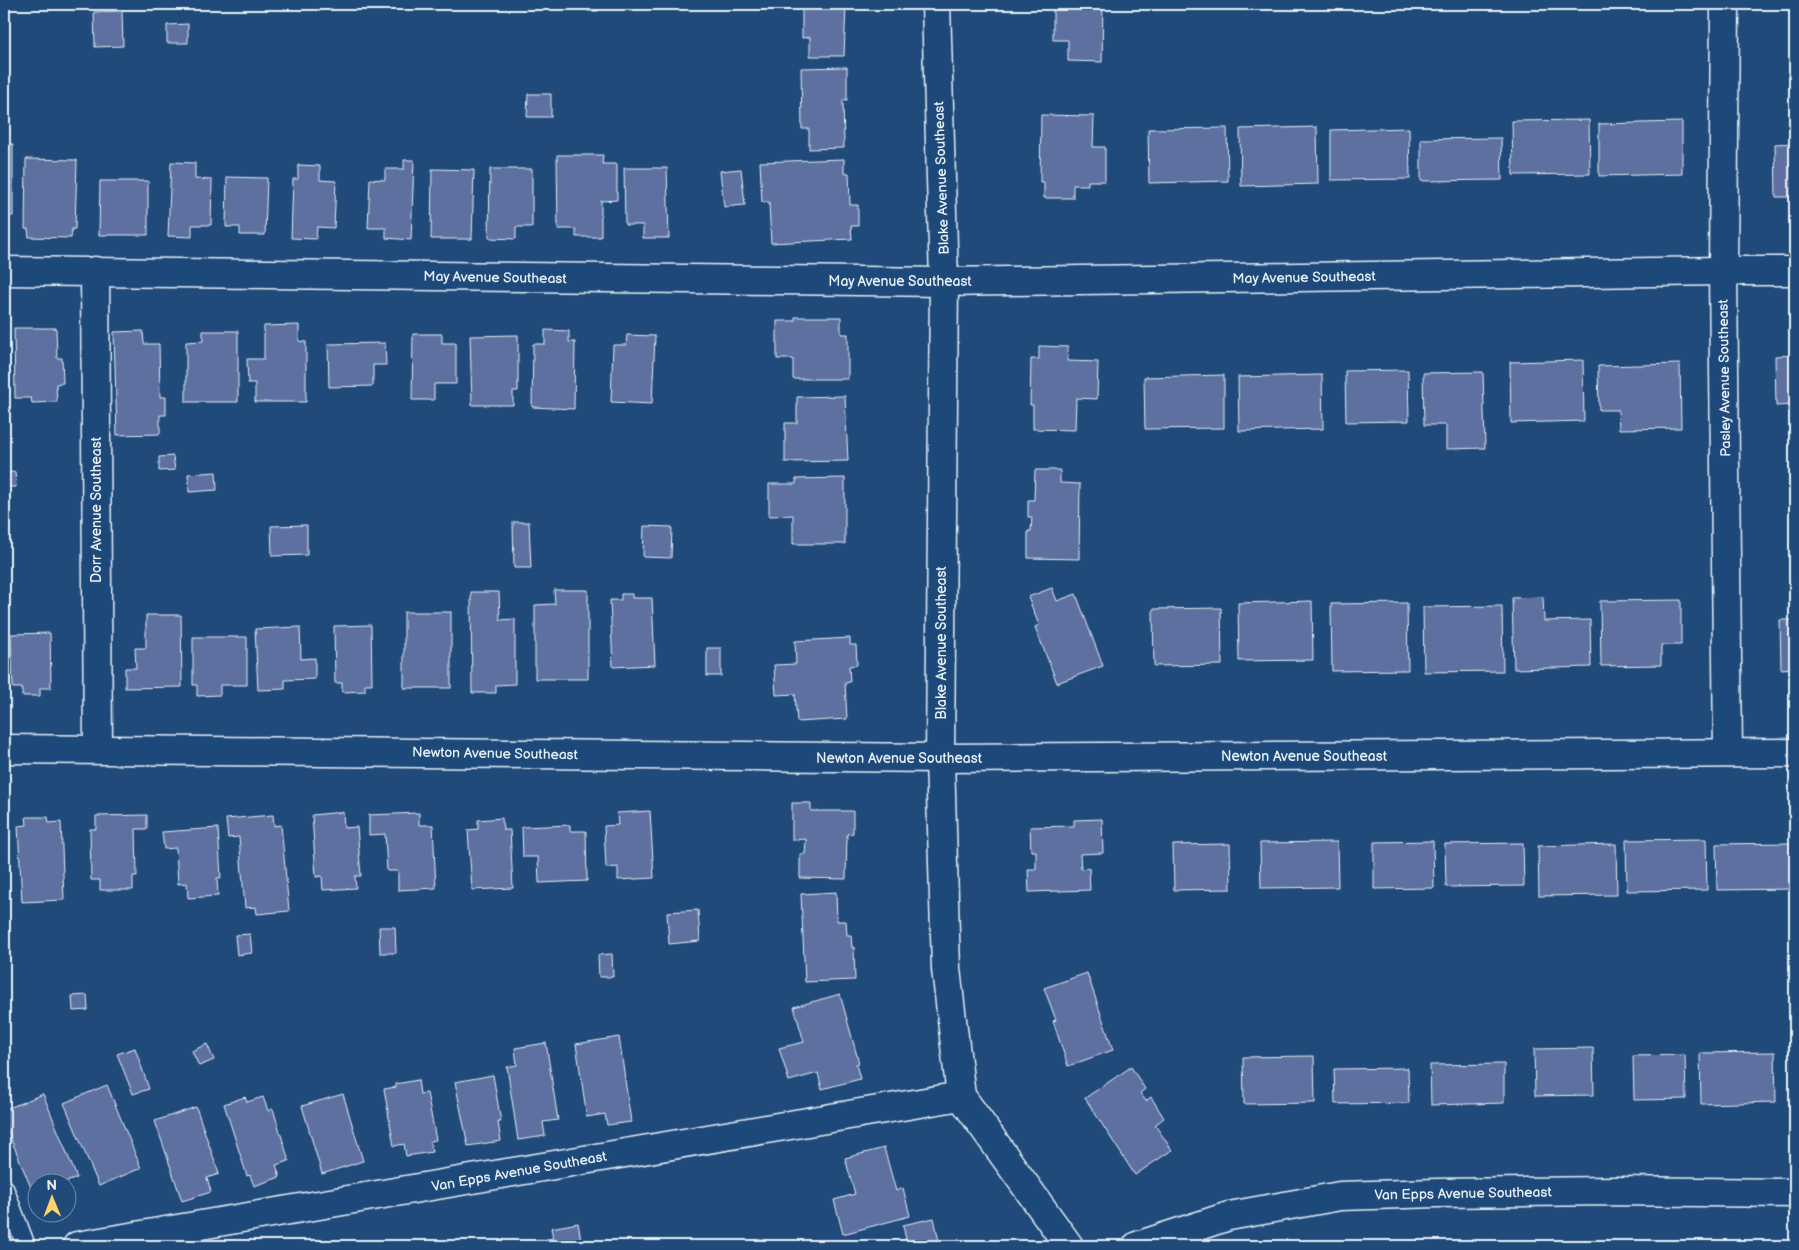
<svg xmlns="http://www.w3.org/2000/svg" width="1799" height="1250" font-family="'Balsamiq Sans',sans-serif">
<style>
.building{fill:#5d6f9f;stroke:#e8f1f8}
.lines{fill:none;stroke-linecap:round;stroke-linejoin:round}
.lane-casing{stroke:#e8f1f8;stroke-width:21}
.street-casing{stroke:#e8f1f8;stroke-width:31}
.lane{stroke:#1f4a7a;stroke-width:18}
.street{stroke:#1f4a7a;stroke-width:28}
.labels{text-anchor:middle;stroke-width:5;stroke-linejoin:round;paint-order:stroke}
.street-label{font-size:14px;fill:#e8f1f8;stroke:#1f4a7a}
</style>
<rect width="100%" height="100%" fill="#1f4a7a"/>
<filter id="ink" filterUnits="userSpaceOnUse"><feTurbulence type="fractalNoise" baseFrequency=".02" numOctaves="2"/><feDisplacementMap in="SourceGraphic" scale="10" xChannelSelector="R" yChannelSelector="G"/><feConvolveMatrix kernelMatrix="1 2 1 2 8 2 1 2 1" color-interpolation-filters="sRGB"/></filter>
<g filter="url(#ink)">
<g class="building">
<rect x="588" y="4" width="10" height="7"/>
<polygon points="802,4 846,4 844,56 810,56 810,37 802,38"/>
<polygon points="1053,4 1103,4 1102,62 1068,61 1068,40 1053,40"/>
<polygon points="122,11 123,46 95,47 94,12"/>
<polygon points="188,24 188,43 167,43 167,25"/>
<polygon points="847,67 847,100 843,100 844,148 809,149 809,129 802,129 801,68"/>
<polygon points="528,94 551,94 551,117 527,117"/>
<polygon points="1041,115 1094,116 1093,147 1105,147 1105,181 1088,181 1088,185 1073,185 1073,198 1044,198 1044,182 1040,182"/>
<polygon points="1589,120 1590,174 1513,175 1512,121"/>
<polygon points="1682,122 1682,174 1599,176 1599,124"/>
<polygon points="1317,127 1318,184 1241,186 1240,129"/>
<polygon points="1227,128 1228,181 1149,183 1148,129"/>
<polygon points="1409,128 1410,179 1331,180 1331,130"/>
<polygon points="4,131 7,132 7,144 13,144 13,216 4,216"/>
<polygon points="1501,138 1502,180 1421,181 1421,139"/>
<polygon points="1795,143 1795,197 1776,197 1775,144"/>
<polygon points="557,155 603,155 602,164 617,164 617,200 601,201 601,237 576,237 576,229 558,229"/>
<polygon points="26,159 77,160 75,229 72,229 71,238 29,237 28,229 25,229"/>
<polygon points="844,159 844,173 849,173 850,205 858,205 858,226 851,226 852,239 771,243 769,202 762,202 760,162"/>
<polygon points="404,160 414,160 411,240 386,238 386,228 368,228 370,179 385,180 385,169 404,169"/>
<polygon points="171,162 195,163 195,179 212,180 211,225 192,225 192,237 168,236"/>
<polygon points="298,165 320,166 320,180 336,181 334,228 317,227 316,239 291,238 293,179 298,179"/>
<polygon points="624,168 667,168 669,238 643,238 643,225 625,225"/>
<polygon points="432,169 474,170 472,239 431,239"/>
<polygon points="490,169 532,169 532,227 516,227 516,239 489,238"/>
<polygon points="741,169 745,205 724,207 720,171"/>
<polygon points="227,177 267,178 265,235 240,235 240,227 226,227"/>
<polygon points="100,181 148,181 148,235 99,235"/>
<polygon points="795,317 841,317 841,334 848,334 848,379 793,379 793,359 777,359 777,321 795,321"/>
<polygon points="299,325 299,341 306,342 306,402 255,402 255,383 248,383 247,359 264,359 264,326"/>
<polygon points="14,328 56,328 57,358 62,358 63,383 56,384 57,402 32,403 31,398 15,398"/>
<polygon points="545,330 569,331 569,342 575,342 574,409 532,407 533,344 545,344"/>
<polygon points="143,331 144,344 159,344 160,397 166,397 166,415 160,415 160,434 117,435 114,332"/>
<polygon points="203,331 238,331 238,402 186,402 186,342 203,341"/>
<polygon points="413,334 442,334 442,343 456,343 456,384 434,384 434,400 412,400"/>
<polygon points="518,335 518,391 513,391 513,405 472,405 470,336"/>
<polygon points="627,335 655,336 652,404 611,402 613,345 626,345"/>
<polygon points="385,343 386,365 373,365 373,386 329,387 328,344"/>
<polygon points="1039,346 1068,347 1067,361 1098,362 1097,399 1076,398 1075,430 1033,429 1033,405 1030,405 1031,359 1039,359"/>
<polygon points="1795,355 1795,405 1776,406 1775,356"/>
<polygon points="1583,360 1584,421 1511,423 1510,362"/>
<polygon points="1680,364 1681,428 1619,429 1618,410 1599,410 1598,366"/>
<polygon points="1408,370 1409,421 1346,422 1345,371"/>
<polygon points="1483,372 1485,448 1446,449 1446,425 1424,425 1423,373"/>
<polygon points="1224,375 1224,428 1145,429 1144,377"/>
<polygon points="1322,375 1323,429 1239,431 1238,377"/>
<polygon points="845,396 848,461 785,462 785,423 797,423 797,397"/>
<polygon points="173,456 175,470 159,471 159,457"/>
<polygon points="1035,470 1060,470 1060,483 1080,484 1079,559 1028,558 1028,531 1031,531 1032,517 1028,517 1028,500 1034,500"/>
<polygon points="15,472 16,487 4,487 4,473"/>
<polygon points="216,472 217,490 189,492 188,474"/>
<polygon points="845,478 845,544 793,544 793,515 769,516 769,484 796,484 796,479"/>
<polygon points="513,522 529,522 531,568 514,568"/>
<polygon points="307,525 307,555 272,556 271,526"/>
<polygon points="644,526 672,527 671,558 643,557"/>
<polygon points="1052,588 1057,601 1076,594 1103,666 1057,683 1035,627 1039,625 1028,597"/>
<polygon points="554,590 588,590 588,679 535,679 535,605 555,604"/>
<polygon points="471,592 499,592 500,620 515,619 515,684 496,685 496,693 472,693"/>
<polygon points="621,594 632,594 632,598 652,598 655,665 613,667 610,600 621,600"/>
<polygon points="1543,597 1544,621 1590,620 1591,667 1514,669 1512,598"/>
<polygon points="1681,600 1681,645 1661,645 1661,665 1601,666 1600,601"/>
<polygon points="1312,601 1313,660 1239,661 1238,603"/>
<polygon points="1407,603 1408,670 1332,671 1331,604"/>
<polygon points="1502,606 1503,671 1424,672 1423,607"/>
<polygon points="1221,608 1222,665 1154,666 1153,609"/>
<rect x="404" y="612" width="47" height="76"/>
<polygon points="146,615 181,615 182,687 125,688 125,668 136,668 135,648 146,648"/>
<polygon points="1780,620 1795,620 1795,668 1781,669"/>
<polygon points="371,625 372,684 365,684 365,691 342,692 342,683 335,683 334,626"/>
<polygon points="300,627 301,659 315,658 315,679 285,680 285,689 258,690 255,629"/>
<polygon points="50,633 51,688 40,688 40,696 22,696 22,688 13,688 11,634"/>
<polygon points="193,637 247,637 247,685 220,685 220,695 197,696 197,685 193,685"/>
<polygon points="850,638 850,645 856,645 857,665 849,666 850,682 845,683 847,719 797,722 795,694 776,695 774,665 796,664 795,641"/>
<rect x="707" y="648" width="14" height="28"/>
<polygon points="792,803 811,803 811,811 853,811 853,833 847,834 846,879 800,878 800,854 805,854 806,839 792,840"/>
<polygon points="650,811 654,878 618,880 618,867 606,868 604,826 618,825 617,813"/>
<polygon points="343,812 344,828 357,827 361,876 355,876 356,888 323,890 322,876 316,877 312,815"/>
<polygon points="419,813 419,825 433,825 436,888 398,890 398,871 387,871 385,834 369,835 369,815"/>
<polygon points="147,815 147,829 136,829 137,876 133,876 133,890 100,890 100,880 91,880 90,829 96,829 96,816"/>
<polygon points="273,815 274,826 281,825 289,911 257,914 256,907 245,908 239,837 228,838 226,819"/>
<polygon points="26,817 48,817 49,823 61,822 64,900 22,902 18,826 27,825"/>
<polygon points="502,818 503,830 510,830 513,888 472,890 468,830 478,829 478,820"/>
<polygon points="1102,819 1103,853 1080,854 1081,869 1089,868 1090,890 1029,892 1028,869 1036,869 1036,851 1031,851 1030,827 1074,826 1074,820"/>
<polygon points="570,825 570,831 586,831 587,881 539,883 538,857 523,857 522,827"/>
<polygon points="218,828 221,878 217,878 218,896 188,898 187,883 178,884 176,848 164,849 162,832"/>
<polygon points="1706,839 1707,890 1627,891 1626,840"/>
<polygon points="1433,841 1434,888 1374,889 1374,842"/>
<polygon points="1337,842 1338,887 1261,888 1260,843"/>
<polygon points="1523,843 1524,886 1446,887 1445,844"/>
<polygon points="1791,843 1791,889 1717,890 1716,844"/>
<polygon points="1230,844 1231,889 1174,890 1173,845"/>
<polygon points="1616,844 1617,895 1539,896 1538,846"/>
<polygon points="836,892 837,921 846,921 847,935 851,935 852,948 854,947 855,980 805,982 801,894"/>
<polygon points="698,910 700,941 669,944 667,912"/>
<polygon points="379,927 395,927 396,953 380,953"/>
<polygon points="250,934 252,953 237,955 235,935"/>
<polygon points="612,954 613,977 599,977 598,955"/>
<polygon points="1087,973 1113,1050 1068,1066 1053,1021 1056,1020 1044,988"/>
<polygon points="840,994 859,1063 856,1064 860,1079 822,1089 818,1073 789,1081 779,1048 804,1042 794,1007"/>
<polygon points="87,995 88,1010 73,1011 72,996"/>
<polygon points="619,1037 631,1122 607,1125 605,1114 587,1117 576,1044"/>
<polygon points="546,1043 558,1120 543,1122 545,1136 518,1140 507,1067 517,1065 515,1048"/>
<polygon points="207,1044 214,1060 199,1066 192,1051"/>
<polygon points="135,1048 149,1089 133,1094 117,1054"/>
<polygon points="1593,1048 1594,1095 1535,1096 1534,1049"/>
<polygon points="1775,1052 1776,1102 1701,1104 1700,1053"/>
<polygon points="1685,1055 1686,1099 1634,1100 1633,1056"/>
<polygon points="1314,1056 1315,1103 1244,1104 1243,1057"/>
<rect x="1793" y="1056" width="2" height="50"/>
<polygon points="1504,1064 1504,1103 1431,1105 1430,1065"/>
<polygon points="1131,1067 1145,1089 1140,1093 1146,1101 1151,1097 1164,1118 1155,1125 1172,1150 1135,1175 1085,1098"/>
<polygon points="1408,1068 1409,1103 1335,1104 1334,1069"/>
<polygon points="493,1075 501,1122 498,1122 501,1141 468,1146 455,1082"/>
<polygon points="418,1080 420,1094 427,1093 436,1140 430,1141 432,1152 406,1156 404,1144 394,1146 384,1089 396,1087 396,1084"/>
<polygon points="107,1085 141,1168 99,1186 64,1103"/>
<polygon points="43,1094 77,1178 66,1182 38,1182 38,1194 34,1195 4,1122 4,1110"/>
<polygon points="343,1094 363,1161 322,1174 302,1106"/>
<polygon points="245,1097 247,1102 263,1097 268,1111 273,1109 289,1161 276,1165 280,1177 254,1186 250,1175 247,1176 224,1104"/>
<polygon points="196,1107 219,1174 207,1178 211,1192 182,1201 155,1121"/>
<polygon points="884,1148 896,1191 903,1188 910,1216 843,1234 834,1200 855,1194 845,1158"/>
<polygon points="934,1218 940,1246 901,1246 899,1242 906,1240 903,1225"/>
<polygon points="578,1223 582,1246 537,1246 536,1241 553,1238 551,1228"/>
<polygon points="643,1243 644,1246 620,1246"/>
</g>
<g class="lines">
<g class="lane-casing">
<polyline id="lane" points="4,1188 26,1246"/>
</g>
<g class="street-casing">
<g id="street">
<polyline points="936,4 944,282 940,758 946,969 961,1096 1069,1246"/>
<polyline points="1725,4 1723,271 1728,753"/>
<polyline points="4,271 944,282 1723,271 1795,271"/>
<polyline points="95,271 98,749"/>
<polyline points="4,749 940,758 1795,753"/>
<polyline points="77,1246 961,1096"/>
<polyline points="1137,1246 1229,1216 1340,1196 1437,1193 1615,1191 1795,1193"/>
</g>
</g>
<use href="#lane" class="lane"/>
<use href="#street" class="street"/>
</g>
</g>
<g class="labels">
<g class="street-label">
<text transform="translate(941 178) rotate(-92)" y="5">Blake Avenue Southeast</text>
<text transform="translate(495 277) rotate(1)" y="5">May Avenue Southeast</text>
<text transform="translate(1304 277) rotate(-1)" y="5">May Avenue Southeast</text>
<text x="900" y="286">May Avenue Southeast</text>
<text transform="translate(1724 378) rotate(-91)" y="5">Pasley Avenue Southeast</text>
<text transform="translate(96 510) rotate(-90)" y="5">Dorr Avenue Southeast</text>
<text transform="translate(941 643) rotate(-90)" y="5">Blake Avenue Southeast</text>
<text transform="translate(495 753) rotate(1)" y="5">Newton Avenue Southeast</text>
<text x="1304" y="761">Newton Avenue Southeast</text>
<text x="899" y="763">Newton Avenue Southeast</text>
<text transform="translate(519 1171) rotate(-10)" y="5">Van Epps Avenue Southeast</text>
<text transform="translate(1463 1193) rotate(-1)" y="5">Van Epps Avenue Southeast</text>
</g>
</g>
<rect width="1799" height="1250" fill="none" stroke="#1f4a7a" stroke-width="20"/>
<rect x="10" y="10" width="1779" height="1230" fill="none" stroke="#e8f1f8" stroke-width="2" filter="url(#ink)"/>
<g transform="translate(52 1198) rotate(359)"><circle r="24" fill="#1f4a7a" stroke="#6f8dac"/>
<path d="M0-4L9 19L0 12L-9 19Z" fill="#ffd166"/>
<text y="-8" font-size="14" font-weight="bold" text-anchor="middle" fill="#e8f1f8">N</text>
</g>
</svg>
